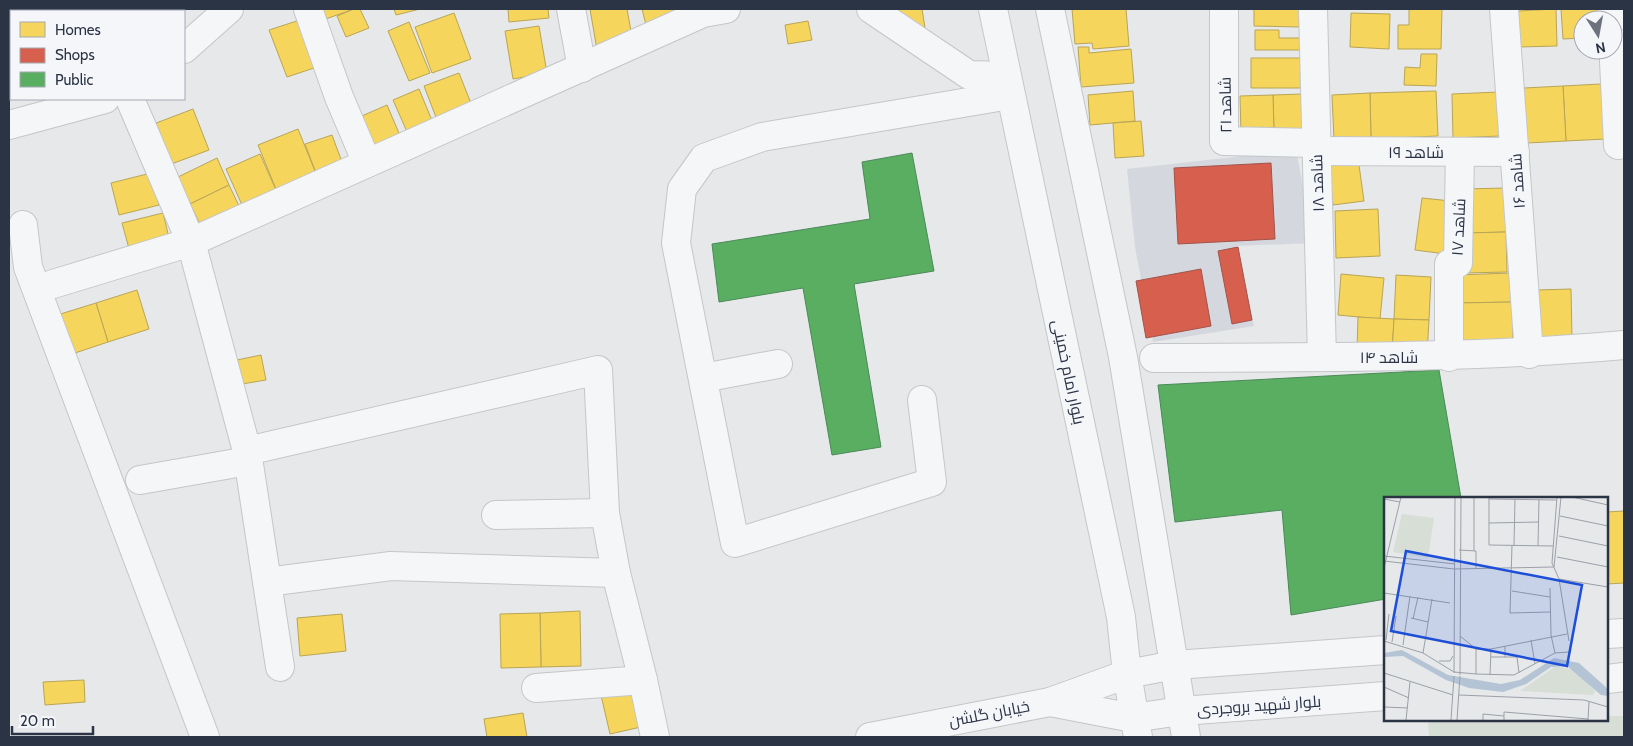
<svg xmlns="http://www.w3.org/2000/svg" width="1633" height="746" font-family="Cabin,Cairo,sans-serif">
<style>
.built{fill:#d4d7dd}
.green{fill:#d6ded6}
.water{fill:#b4c4d5}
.homes{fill:#f6d55c;stroke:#b9a555}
.shops{fill:#d6604d;stroke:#a3534b}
.public{fill:#5aae61;stroke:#4c8959}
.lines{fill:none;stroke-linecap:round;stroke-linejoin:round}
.minor-casing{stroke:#c4c6c8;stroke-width:30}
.minor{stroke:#f5f6f7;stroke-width:28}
.labels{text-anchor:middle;stroke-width:5;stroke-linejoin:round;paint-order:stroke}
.street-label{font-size:16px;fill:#2b3445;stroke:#f4f6f9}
.inset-road{fill:none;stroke:#9ba0a8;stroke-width:1}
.view{fill:#1d4ed8;fill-opacity:0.15;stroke:#1d4ed8;stroke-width:2.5}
.inset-edge{fill:none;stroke:#2b3445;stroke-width:2.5}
</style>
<rect width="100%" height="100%" fill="#e6e8ea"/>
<polygon class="built" points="1296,150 1314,243 1236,246 1254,326 1153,342 1135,247 1127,169"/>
<polygon class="green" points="1607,716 1624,716 1624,737 1429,737 1428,721 1607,720"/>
<polygon class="water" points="9,9 181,9 177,11 11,11 11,49 9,49"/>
<g class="homes">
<polygon points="316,9 354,9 320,21"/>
<polygon points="354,9 360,9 369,28 346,37 337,16"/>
<polygon points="394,9 420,9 396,15"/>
<polygon points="508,9 548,9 549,18 509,22"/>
<polygon points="590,9 627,9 633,42 597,50"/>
<polygon points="642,9 683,9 647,29"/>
<polygon points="877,9 922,9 925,28 903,28"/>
<polygon points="1072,9 1126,9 1129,46 1093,49 1092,43 1075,44"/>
<polygon points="1254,9 1300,9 1300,27 1254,26"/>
<polygon points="1409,9 1442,9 1441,49 1398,49 1398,25 1409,25"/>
<polygon points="1556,9 1557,46 1519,47 1518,11"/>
<polygon points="1561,9 1599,9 1600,20 1583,20 1583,38 1563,39"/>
<polygon points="454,13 471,59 432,73 415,27"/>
<polygon points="1351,13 1390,14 1389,49 1350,47"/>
<polygon points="303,19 320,66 287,77 269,30"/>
<polygon points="808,21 812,40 788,44 785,25"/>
<polygon points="409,22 430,73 409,81 388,31"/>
<polygon points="539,26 547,73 513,79 505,31"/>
<polygon points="1255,30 1279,30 1279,38 1302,38 1302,50 1255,50"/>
<polygon points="1078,47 1089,47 1089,53 1131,49 1134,83 1081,87"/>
<polygon points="1421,54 1437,54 1436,86 1404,85 1405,67 1420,68"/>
<polygon points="1251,58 1303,58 1302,88 1251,88"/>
<polygon points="459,73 474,111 439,125 424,86"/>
<polygon points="1601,84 1605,139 1566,141 1563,86"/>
<polygon points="1563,86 1566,141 1527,143 1524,88"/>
<polygon points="419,89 433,123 408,134 393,100"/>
<polygon points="1133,91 1135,121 1090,125 1088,95"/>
<polygon points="1436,91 1438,136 1371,139 1370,93"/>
<polygon points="1499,92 1500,136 1453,138 1452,94"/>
<polygon points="1370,93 1371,139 1334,140 1332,95"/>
<polygon points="1303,94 1304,131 1274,132 1273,95"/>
<polygon points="1273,95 1274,132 1241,133 1240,96"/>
<polygon points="387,105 404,145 372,158 355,119"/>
<polygon points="193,109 209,150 166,166 151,125"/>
<polygon points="1141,121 1144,156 1115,158 1113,123"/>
<polygon points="298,129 319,181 280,199 258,145"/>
<polygon points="332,135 345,170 319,181 305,144"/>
<polygon points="260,154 280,199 246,214 226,169"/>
<polygon points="217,158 229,185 190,204 178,177"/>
<polygon points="1358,158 1364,201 1333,205 1328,162"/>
<polygon points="151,173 159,205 119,215 111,183"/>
<polygon points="229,185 243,214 204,232 190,204"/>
<polygon points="1505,188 1506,232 1464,233 1463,189"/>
<polygon points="1422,198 1451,201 1446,254 1415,250"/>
<polygon points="1378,209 1380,256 1336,258 1335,211"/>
<polygon points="163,213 171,246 131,256 122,223"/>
<polygon points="1506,232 1507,272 1465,273 1464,233"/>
<polygon points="1511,273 1512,302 1457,303 1456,275"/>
<polygon points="1341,274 1384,278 1380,319 1338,315"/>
<polygon points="1396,275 1431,277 1429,320 1394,319"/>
<polygon points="1571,289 1572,338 1539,339 1537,290"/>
<polygon points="137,290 149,329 108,342 96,303"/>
<polygon points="1512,302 1513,341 1457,342 1457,303"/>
<polygon points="96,303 108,342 66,356 54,316"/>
<polygon points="1358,317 1394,319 1392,353 1357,351"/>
<polygon points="1394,319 1429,320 1427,354 1392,353"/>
<polygon points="261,355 266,380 242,384 237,360"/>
<polygon points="1420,404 1431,468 1262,495 1252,431"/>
<polygon points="1239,482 1240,502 1213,505 1211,484"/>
<polygon points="1624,511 1624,583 1607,584 1607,512"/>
<polygon points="1332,535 1334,600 1307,600 1304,536"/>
<polygon points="1359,581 1361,601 1336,603 1335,583"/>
<polygon points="580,611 581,666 541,667 540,613"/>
<polygon points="540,613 541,667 501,668 500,614"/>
<polygon points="342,614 346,651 300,656 297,618"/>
<polygon points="84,680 85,702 45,705 43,682"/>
<polygon points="631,684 641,727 610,734 600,691"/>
<polygon points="523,713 527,737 487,737 484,719"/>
</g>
<g class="shops">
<polygon points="1271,163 1275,239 1178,244 1174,168"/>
<polygon points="1238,247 1252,320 1232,324 1218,251"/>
<polygon points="1201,269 1211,326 1146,338 1136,281"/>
</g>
<g class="public">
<polygon points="912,153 934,271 854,284 881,447 832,455 803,288 719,302 712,244 870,219 862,162"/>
<polygon points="1439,370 1461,498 1386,498 1386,599 1291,615 1282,510 1175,522 1158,385"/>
</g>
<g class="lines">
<g class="minor-casing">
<g id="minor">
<polyline points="308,9 339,97 367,163"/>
<polyline points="571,9 582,68"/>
<polyline points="871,9 969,75 1006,76"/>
<polyline points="993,9 1121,617 1127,674 1138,737"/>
<polyline points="1050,9 1123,357 1186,737"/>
<polyline points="1224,9 1224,141 1316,143"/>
<polyline points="1313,9 1322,357"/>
<polyline points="1504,9 1529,354"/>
<polyline points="1612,9 1612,20"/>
<polyline points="1613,40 1618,145"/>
<polyline points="184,49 229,9"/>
<polyline points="130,99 191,242 247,451 280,667"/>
<polyline points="9,125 105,99"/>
<polyline points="1317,151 1515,152"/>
<polyline points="23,225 28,267 205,737"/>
<polyline points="53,284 191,242 703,13 726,9"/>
<polyline points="1449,357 1449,264 1458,263 1460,152"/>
<path d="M1154 358C1312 357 1467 359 1624 345"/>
<polyline points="703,378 778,364"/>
<polyline points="922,400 932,482 735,543 676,243 682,189 704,158 762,137 1010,95"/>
<polyline points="247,451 598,370 605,513 616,573 643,680 655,737"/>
<polyline points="140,480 248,461"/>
<polyline points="496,515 605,513"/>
<polyline points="267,582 391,566 616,573"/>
<polyline points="1607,634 1624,633"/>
<polyline points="1607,679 1624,677"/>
<polyline points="536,688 643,680"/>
<polyline points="1050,702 1133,718 1181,711 1386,696"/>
<polyline points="870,737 1050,702 1127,674 1175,665 1386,650"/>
</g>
</g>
<use href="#minor" class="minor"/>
</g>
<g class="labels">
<g class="street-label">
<text transform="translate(1225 105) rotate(-91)" y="6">شاهد ۲۱</text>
<text x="1416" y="158">شاهد ۱۹</text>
<text transform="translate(1517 181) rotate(-94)" y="6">شاهد ۱۶</text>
<text transform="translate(1317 183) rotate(-92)" y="6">شاهد ۱۸</text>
<text transform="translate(1458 227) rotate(-87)" y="6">شاهد ۱۷</text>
<text x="1389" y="363">شاهد ۱۴</text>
<text transform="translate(1069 372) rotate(78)" y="6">بلوار امام خمینی</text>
<text transform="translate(1259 705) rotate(-4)" y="6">بلوار شهید بروجردی</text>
<text transform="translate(989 713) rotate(-11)" y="6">خیابان گلشن</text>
</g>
</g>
<g transform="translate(1384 497)">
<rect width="224" height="224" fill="#e6e8ea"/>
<path d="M18 17 50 21 44 61 9 55ZM172 169 191 173 211 194 209 198 136 194Z" fill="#d6ded6"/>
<path d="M18 153 64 178 117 187 136 183 170 161 195 166 224 192V199L217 198 183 169 167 170 142 187 119 195 85 191 62 183 19 159 0 160V156Z" fill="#b4c4d5"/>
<path class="inset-road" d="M105 0V48L169 49M173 0 168 66 175 82 185 144M188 0 224 8M0 2 16 5M105 2 172 3M176 19 224 29M105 26 155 25M175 39 224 49M128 48 126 116 166 115M130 48 131 2M154 49 155 2M75 53 92 54V71M90 54V0M0 59 71 67M173 60 224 70M0 64 70 72 170 70M170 70 177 0M0 71 17 0M175 82 224 90M166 91 167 138 171 156M128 94 166 100M0 96 66 106M27 121 44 125M29 122 34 100M21 137 41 141M76 139 92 152H107L183 137M2 143 5 117M147 143 151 167M0 144 39 156 70 175 92 177 130 178 171 156 185 155M8 145 12 119M19 148 26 99M92 152V177M39 156 48 102M107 160H121V149M121 160H133L135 176M55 164H66L69 159M0 176 69 198M70 176 71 0M76 178 77 0M106 178 107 152M0 190 25 201M75 198 200 203 224 210M0 210 24 211M22 223 26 185M67 223 70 179M73 223 76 179M99 223V217L120 219M120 223V215L204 222M204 223 205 205"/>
<path class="view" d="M22 54 198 88 183 169 7 134Z"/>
<rect width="224" height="224" class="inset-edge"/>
</g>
<rect width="1633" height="746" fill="none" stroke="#2b3445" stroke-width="20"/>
<rect x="10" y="10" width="175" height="90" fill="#f4f6f9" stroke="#a4a8b1"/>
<rect x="20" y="22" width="25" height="15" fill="#f6d55c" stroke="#a4a8b1"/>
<text x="55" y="35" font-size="15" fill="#2b3445">Homes</text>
<rect x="20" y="48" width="25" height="15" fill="#d6604d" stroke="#a4a8b1"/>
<text x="55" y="60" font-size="15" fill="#2b3445">Shops</text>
<rect x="20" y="72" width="25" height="15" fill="#5aae61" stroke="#a4a8b1"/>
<text x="55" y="85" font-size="15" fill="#2b3445">Public</text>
<g transform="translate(1598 35) rotate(169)"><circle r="24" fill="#f4f6f9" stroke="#a4a8b1"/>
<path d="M0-4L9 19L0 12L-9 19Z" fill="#6c737f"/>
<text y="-8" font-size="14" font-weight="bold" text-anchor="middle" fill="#2b3445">N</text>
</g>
<path d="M12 726v8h81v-8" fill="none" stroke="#2b3445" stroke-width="2.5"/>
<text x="20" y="726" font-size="15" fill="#2b3445" stroke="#f4f6f9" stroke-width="4" paint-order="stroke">20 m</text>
</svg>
